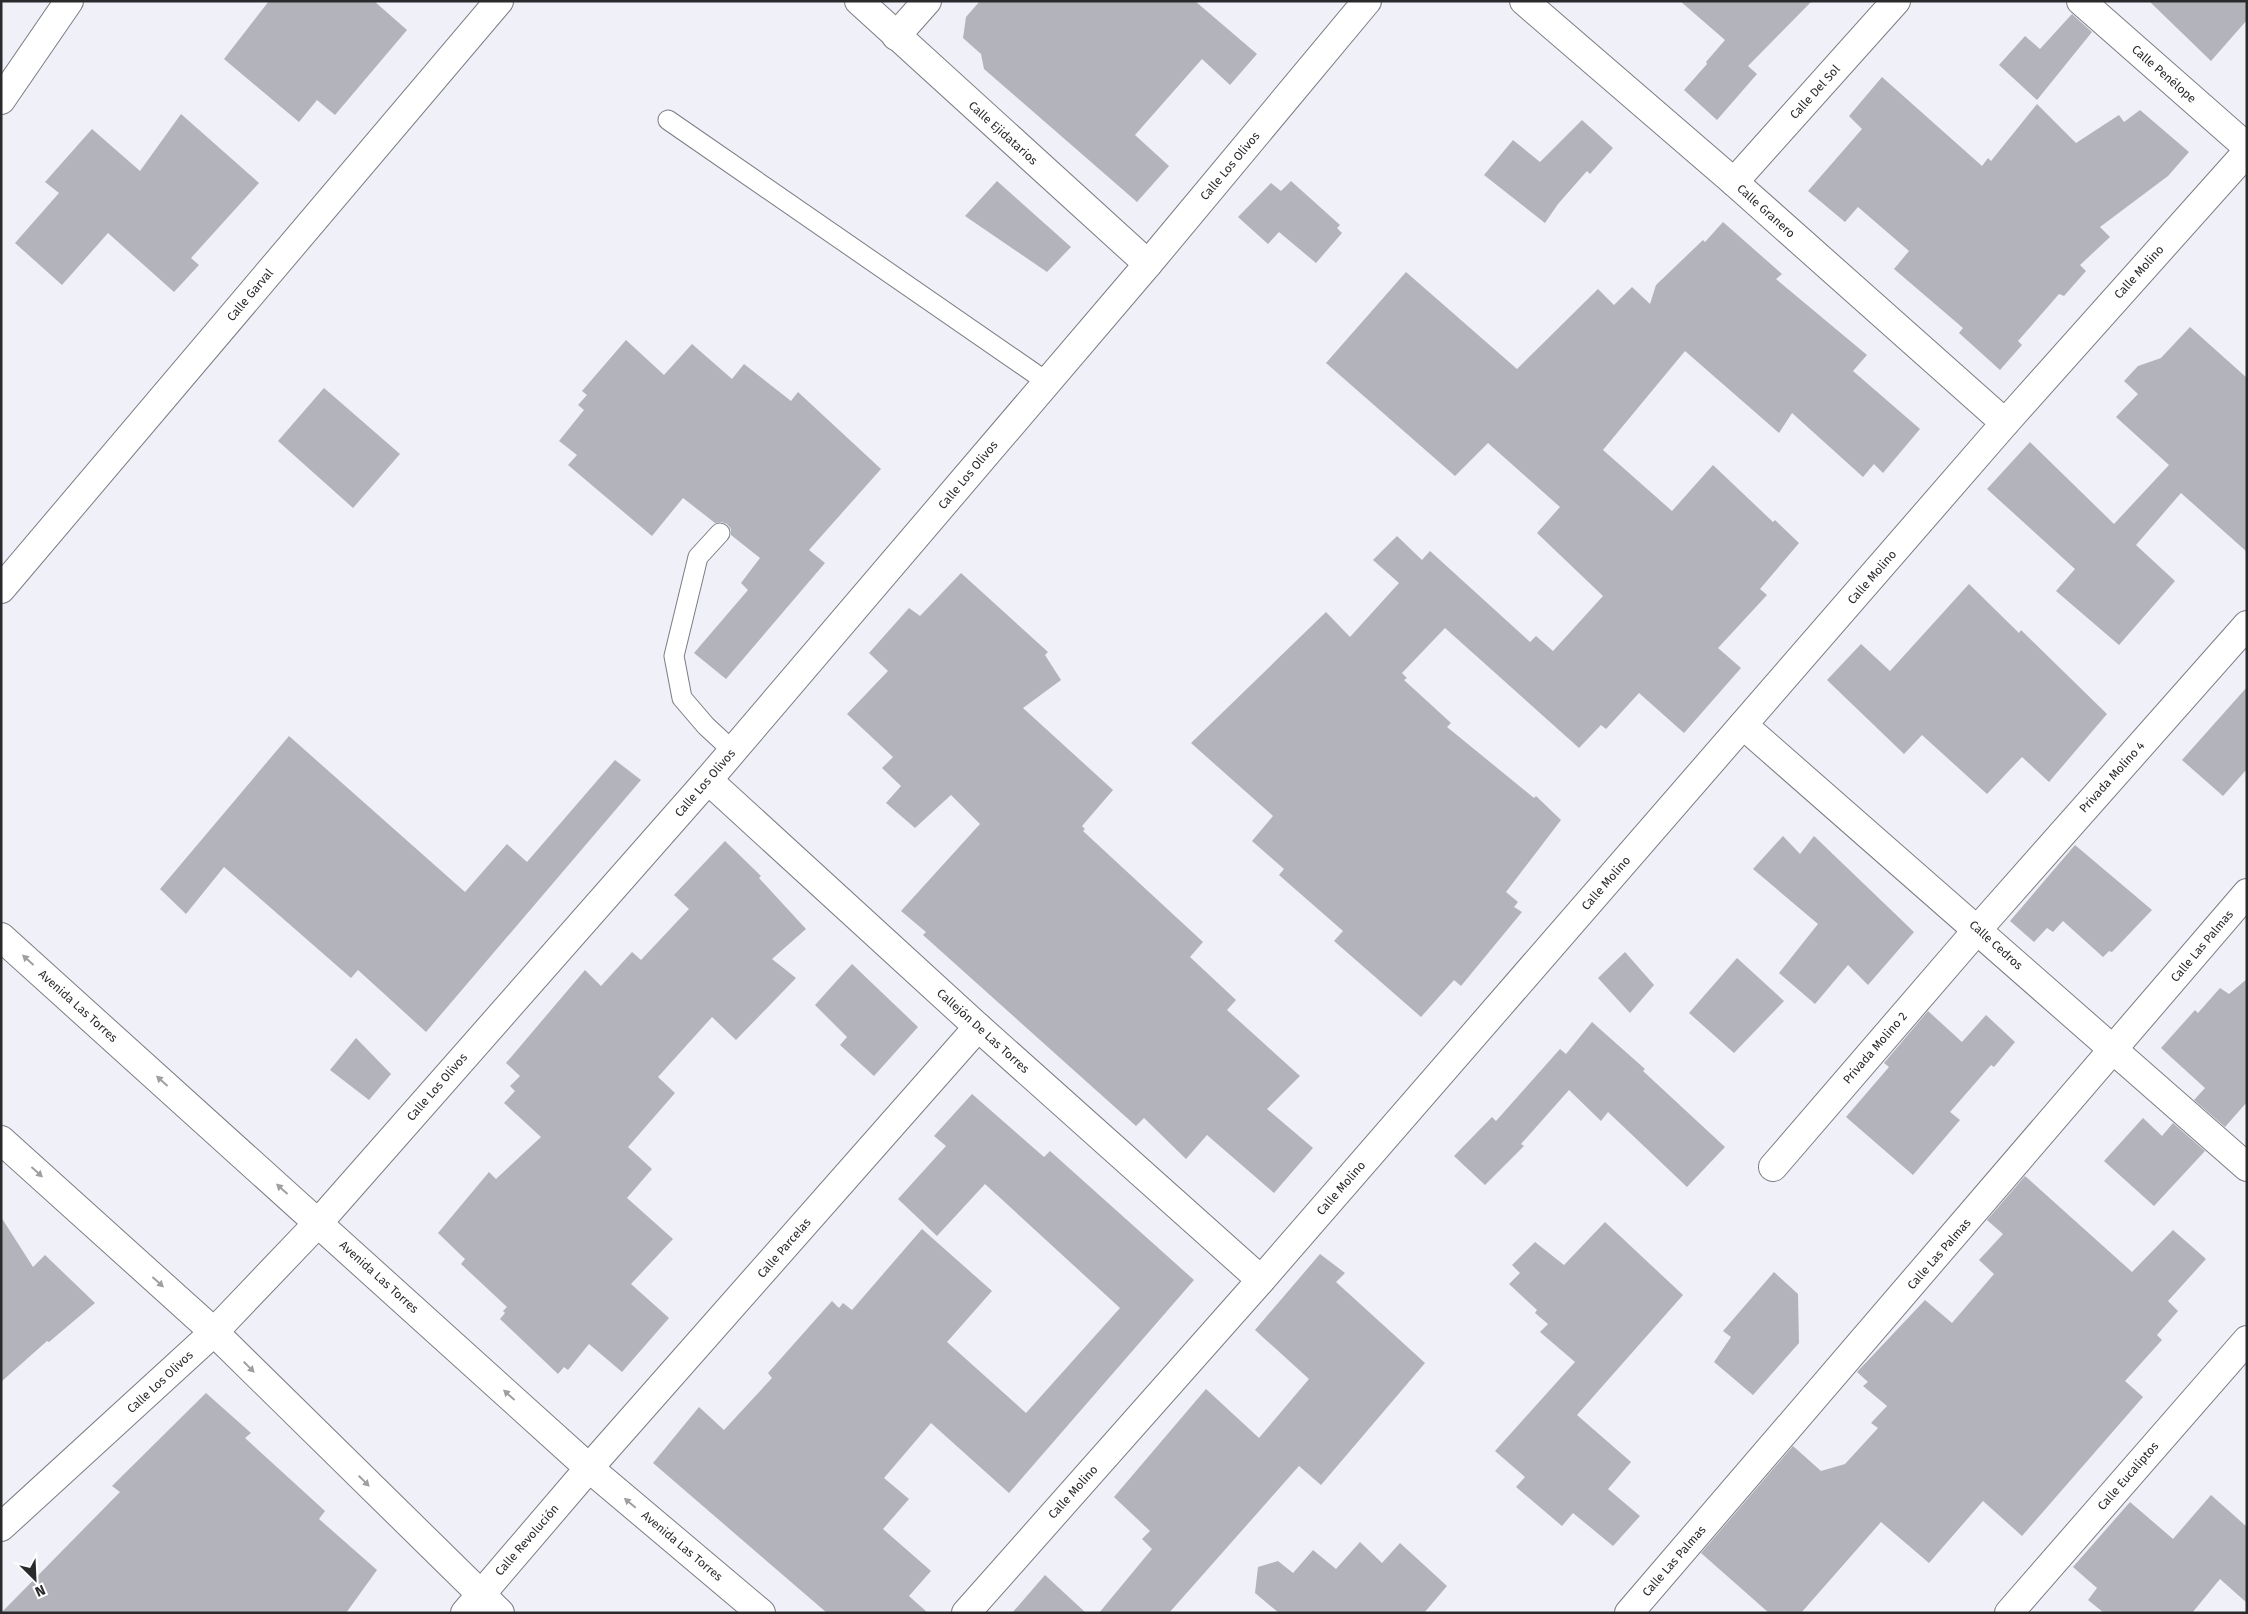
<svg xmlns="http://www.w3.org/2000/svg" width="2248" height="1614" font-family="'Fira Sans',sans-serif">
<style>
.building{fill:#b3b3bb}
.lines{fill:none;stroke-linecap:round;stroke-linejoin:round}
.service-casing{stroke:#7c7d84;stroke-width:21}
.minor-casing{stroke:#7c7d84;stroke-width:30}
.secondary-casing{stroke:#7c7d84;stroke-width:30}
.service{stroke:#fff;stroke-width:19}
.minor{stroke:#fff;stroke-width:28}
.secondary{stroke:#fff;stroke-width:28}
.oneway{fill:#9f9fa0}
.labels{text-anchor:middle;stroke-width:4;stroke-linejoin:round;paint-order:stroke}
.street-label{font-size:12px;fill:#2a2a2d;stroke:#fff}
</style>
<rect width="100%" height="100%" fill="#eff0f8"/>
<g class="building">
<polygon points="269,1 374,1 407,30 335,115 317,100 299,122 224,59"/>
<polygon points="980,1 1195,1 1257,54 1230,85 1202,59 1135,135 1169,166 1137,202 984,69 981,54 963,38 966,17"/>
<polygon points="1680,1 1812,1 1748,66 1757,74 1717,120 1684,90 1707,64 1706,62 1725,40"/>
<polygon points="2149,1 2247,1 2247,20 2211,61"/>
<polygon points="2072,14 2092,32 2037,100 1999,65 2025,36 2040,49"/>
<polygon points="1882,77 1982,166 1988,158 1991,161 2037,104 2076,143 2119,115 2124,122 2140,110 2189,152 2168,176 2100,227 2110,237 2080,265 2086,271 2064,296 2059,294 2018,341 2022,345 2000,370 1959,333 1963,328 1894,269 1909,251 1858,207 1845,222 1808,191 1862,129 1849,116"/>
<polygon points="181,114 259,183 191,258 199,265 174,292 108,233 62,285 15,243 59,193 45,182 92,129 140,171"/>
<polygon points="1582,120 1613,148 1590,174 1587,171 1558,204 1545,223 1484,175 1513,140 1540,162"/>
<polygon points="997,181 1071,247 1047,272 965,216"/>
<polygon points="1291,181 1340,225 1337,228 1342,233 1316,263 1279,232 1268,244 1238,217 1271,183 1281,191"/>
<polygon points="1723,222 1782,274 1776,279 1867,355 1853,371 1920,429 1883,473 1874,464 1863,477 1792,413 1779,433 1685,351 1603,450 1672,511 1713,465 1773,522 1775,520 1799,543 1760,589 1767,595 1718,648 1741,668 1684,733 1639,693 1606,729 1601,725 1579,748 1445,628 1402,673 1407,678 1404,680 1451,723 1447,727 1534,798 1536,796 1561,820 1506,892 1518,902 1514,907 1522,912 1461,986 1454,980 1421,1017 1334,941 1343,931 1279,875 1284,869 1252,841 1273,816 1191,743 1326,612 1350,637 1399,583 1373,560 1397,536 1422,560 1430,551 1530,642 1536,636 1553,651 1603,596 1537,533 1560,507 1488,443 1455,476 1326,363 1406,272 1517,369 1598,289 1614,305 1632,287 1650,304 1656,285 1703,240 1705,242"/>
<polygon points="2190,327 2247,378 2247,552 2181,493 2136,545 2175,581 2119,645 2056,591 2075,569 1987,489 2030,442 2114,524 2169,465 2116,417 2138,394 2124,381 2138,366 2161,358"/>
<polygon points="626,340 664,375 692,344 732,379 744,364 791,401 798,392 881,469 809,550 825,563 726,679 694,653 748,590 741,583 760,558 731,535 731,529 727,524 722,522 715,523 683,498 652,536 568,465 577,455 559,441 584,410 578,405 587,395 582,391"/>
<polygon points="324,388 400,454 353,508 278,441"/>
<polygon points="961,573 1048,652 1045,655 1061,680 1023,708 1113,790 1082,826 1085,829 1083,831 1203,942 1190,957 1236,1000 1227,1010 1300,1076 1267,1109 1313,1148 1274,1193 1207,1135 1186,1159 1144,1118 1136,1126 923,935 926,932 901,911 980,824 951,795 915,828 886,803 901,786 882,768 893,757 847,714 888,671 869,653 909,608 920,616"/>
<polygon points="1969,584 2019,633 2021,630 2107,714 2049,782 2022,757 1987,794 1922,735 1904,754 1827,680 1861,644 1890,671"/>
<polygon points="2247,687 2247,769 2223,796 2182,760"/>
<polygon points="289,736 465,892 507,844 527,862 615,760 641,780 426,1032 358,970 351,978 224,867 186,914 160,889"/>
<polygon points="1783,836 1800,854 1814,836 1914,932 1868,985 1848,965 1815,1004 1779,973 1818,924 1753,869"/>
<polygon points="725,841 761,876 759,878 806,929 772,959 796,978 736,1040 712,1017 658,1077 675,1093 628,1147 652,1169 627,1198 673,1239 631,1284 669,1318 622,1372 589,1344 568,1370 564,1367 558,1374 500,1319 505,1313 503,1311 507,1307 461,1264 465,1259 438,1233 489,1172 496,1179 541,1137 504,1103 515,1091 510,1086 520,1076 506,1063 585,970 601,986 632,952 641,960 689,909 674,895"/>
<polygon points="2075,845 2152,910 2112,952 2109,951 2103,957 2063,921 2053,932 2047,928 2034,942 2010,921"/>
<polygon points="1625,952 1654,985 1630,1013 1598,978"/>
<polygon points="1737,958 1784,1001 1734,1053 1689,1013"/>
<polygon points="852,964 918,1027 874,1076 840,1045 847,1037 815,1005"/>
<polygon points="2247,979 2247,1102 2225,1127 2194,1100 2205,1088 2161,1048 2195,1010 2198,1013 2220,988 2229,994"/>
<polygon points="1928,1011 1962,1042 1986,1015 2015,1042 1994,1067 1991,1065 1950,1112 1960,1120 1913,1175 1846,1117 1889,1067 1884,1063"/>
<polygon points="1592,1022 1645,1069 1643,1071 1725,1147 1687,1187 1608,1112 1601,1121 1569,1090 1521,1144 1524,1146 1485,1185 1454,1156 1492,1117 1496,1121 1560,1049 1566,1054"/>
<polygon points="356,1038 391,1074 369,1100 330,1070"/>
<polygon points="972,1094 1044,1157 1050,1151 1194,1280 1009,1493 931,1423 884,1478 909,1499 883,1529 931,1571 909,1596 928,1613 827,1613 653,1463 699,1407 724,1430 772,1378 768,1373 832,1301 839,1308 843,1303 852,1310 922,1229 992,1291 947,1342 1026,1413 1120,1308 985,1184 937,1236 898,1199 946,1146 934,1136"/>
<polygon points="2143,1118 2162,1136 2173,1123 2205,1151 2154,1206 2104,1161"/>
<polygon points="2025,1176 2132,1272 2173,1230 2206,1259 2168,1301 2178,1311 2157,1335 2162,1340 2125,1381 2143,1397 2022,1536 1983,1501 1929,1563 1881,1522 1801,1613 1769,1613 1701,1553 1793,1446 1821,1471 1845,1464 1878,1428 1871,1423 1887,1406 1863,1386 1868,1382 1857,1372 1925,1300 1952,1323 1994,1274 1979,1260 2003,1234 1987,1220"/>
<polygon points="1,1217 33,1267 45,1255 95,1303 49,1342 47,1341 1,1382"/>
<polygon points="1605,1222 1683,1295 1577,1415 1631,1462 1608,1489 1640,1516 1613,1546 1573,1513 1562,1526 1516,1487 1525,1477 1495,1451 1575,1362 1540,1332 1548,1324 1535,1313 1537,1310 1509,1284 1520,1273 1512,1265 1535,1242 1564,1265"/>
<polygon points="1320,1254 1345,1273 1336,1282 1425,1363 1321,1485 1299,1466 1169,1613 1099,1613 1152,1549 1142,1539 1150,1531 1114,1497 1206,1389 1259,1438 1309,1379 1255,1330"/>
<polygon points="1774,1272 1798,1294 1799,1343 1753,1395 1714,1362 1731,1337 1723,1331"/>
<polygon points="206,1393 251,1433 245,1438 325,1511 319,1519 377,1570 346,1613 1,1613 120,1492 112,1486"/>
<polygon points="2211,1495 2247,1527 2247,1603 2220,1579 2192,1613 2104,1613 2088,1600 2097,1588 2073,1567 2130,1502 2173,1539"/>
<polygon points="1360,1542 1382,1563 1400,1543 1447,1586 1424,1613 1279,1613 1255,1593 1258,1567 1278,1561 1293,1573 1313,1550 1336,1569"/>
<polygon points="1045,1575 1086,1613 1012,1613"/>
</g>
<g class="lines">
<g class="service-casing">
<g id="service">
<polyline points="668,120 1047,382"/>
<polyline points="720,533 698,557 674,656 682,698 706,726 733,751"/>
</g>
</g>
<g class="minor-casing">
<g id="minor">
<polyline points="859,1 1148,264"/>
<polyline points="1524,1 1734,182 2005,423"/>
<polyline points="2081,1 2247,147"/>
<polyline points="896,36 927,1"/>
<polyline points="1,100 69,1"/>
<polyline points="1734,182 1896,1"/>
<polyline points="1,589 499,1"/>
<polyline points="1743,725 2247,1167"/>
<polyline points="708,780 978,1027 1261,1280"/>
<polyline points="1,937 589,1468 761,1613"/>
<polyline points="1,1140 214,1332 500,1613"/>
<polyline points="1773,1167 1978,929 2247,625"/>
<polyline points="465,1613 589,1468 978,1027"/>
<polyline points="966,1613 1261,1280 2005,423 2247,152"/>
<polyline points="1629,1613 2247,893"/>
<polyline points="2009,1613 2247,1340"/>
</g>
</g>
<g class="secondary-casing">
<polyline id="secondary" points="1,1527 214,1332 319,1222 708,780 1148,264 1367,1"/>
</g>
<use href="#service" class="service"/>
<use href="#minor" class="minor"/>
<use href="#secondary" class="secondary"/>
</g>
<defs><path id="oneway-solid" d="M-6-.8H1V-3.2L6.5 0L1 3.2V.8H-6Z" transform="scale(1.25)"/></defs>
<g class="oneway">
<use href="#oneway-solid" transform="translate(28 960) rotate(-138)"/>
<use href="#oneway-solid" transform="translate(162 1081) rotate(-138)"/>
<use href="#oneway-solid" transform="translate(37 1172) rotate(42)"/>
<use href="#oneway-solid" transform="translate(282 1189) rotate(-138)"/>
<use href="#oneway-solid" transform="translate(158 1282) rotate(42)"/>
<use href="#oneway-solid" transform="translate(249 1367) rotate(45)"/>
<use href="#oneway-solid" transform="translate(509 1395) rotate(-138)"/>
<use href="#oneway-solid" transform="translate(364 1481) rotate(45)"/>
<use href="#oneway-solid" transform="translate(630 1503) rotate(-140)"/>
</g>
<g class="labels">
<g class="street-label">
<text transform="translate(2164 74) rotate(41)" y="4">Calle Penélope</text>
<text transform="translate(1815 92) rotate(-48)" y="4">Calle Del Sol</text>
<text transform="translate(1003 133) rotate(42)" y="4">Calle Ejidatarios</text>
<text transform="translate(1230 166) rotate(-50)" y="4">Calle Los Olivos</text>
<text transform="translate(1766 211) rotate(42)" y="4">Calle Granero</text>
<text transform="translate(2139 272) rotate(-48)" y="4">Calle Molino</text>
<text transform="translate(250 295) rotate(-50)" y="4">Calle Garval</text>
<text transform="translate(968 475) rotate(-50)" y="4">Calle Los Olivos</text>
<text transform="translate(1872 577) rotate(-49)" y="4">Calle Molino</text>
<text transform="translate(2112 777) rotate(-48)" y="4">Privada Molino 4</text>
<text transform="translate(705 783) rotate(-49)" y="4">Calle Los Olivos</text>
<text transform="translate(1606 883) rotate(-49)" y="4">Calle Molino</text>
<text transform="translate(1996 945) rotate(42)" y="4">Calle Cedros</text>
<text transform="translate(2202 946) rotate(-50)" y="4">Calle Las Palmas</text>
<text transform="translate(78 1006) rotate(42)" y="4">Avenida Las Torres</text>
<text transform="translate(983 1031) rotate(42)" y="4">Callejón De Las Torres</text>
<text transform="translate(1875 1048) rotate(-49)" y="4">Privada Molino 2</text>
<text transform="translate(437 1087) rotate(-49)" y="4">Calle Los Olivos</text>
<text transform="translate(1341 1188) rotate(-49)" y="4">Calle Molino</text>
<text transform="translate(784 1248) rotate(-49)" y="4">Calle Parcelas</text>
<text transform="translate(1939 1254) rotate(-49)" y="4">Calle Las Palmas</text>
<text transform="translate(379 1277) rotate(42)" y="4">Avenida Las Torres</text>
<text transform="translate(160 1382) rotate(-43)" y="4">Calle Los Olivos</text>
<text transform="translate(2128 1476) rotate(-49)" y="4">Calle Eucaliptos</text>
<text transform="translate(1073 1492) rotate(-48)" y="4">Calle Molino</text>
<text transform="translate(527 1540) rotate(-49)" y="4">Calle Revolución</text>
<text transform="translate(682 1546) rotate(40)" y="4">Avenida Las Torres</text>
<text transform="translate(1674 1561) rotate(-49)" y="4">Calle Las Palmas</text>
</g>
</g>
<rect width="2248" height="1614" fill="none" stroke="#2a2a2d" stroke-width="5"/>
<g transform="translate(35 1579) rotate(156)" stroke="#ffffff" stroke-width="4" paint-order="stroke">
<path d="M0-4L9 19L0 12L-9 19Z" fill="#2a2a2d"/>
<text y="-8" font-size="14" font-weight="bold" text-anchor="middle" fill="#2a2a2d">N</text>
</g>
</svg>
